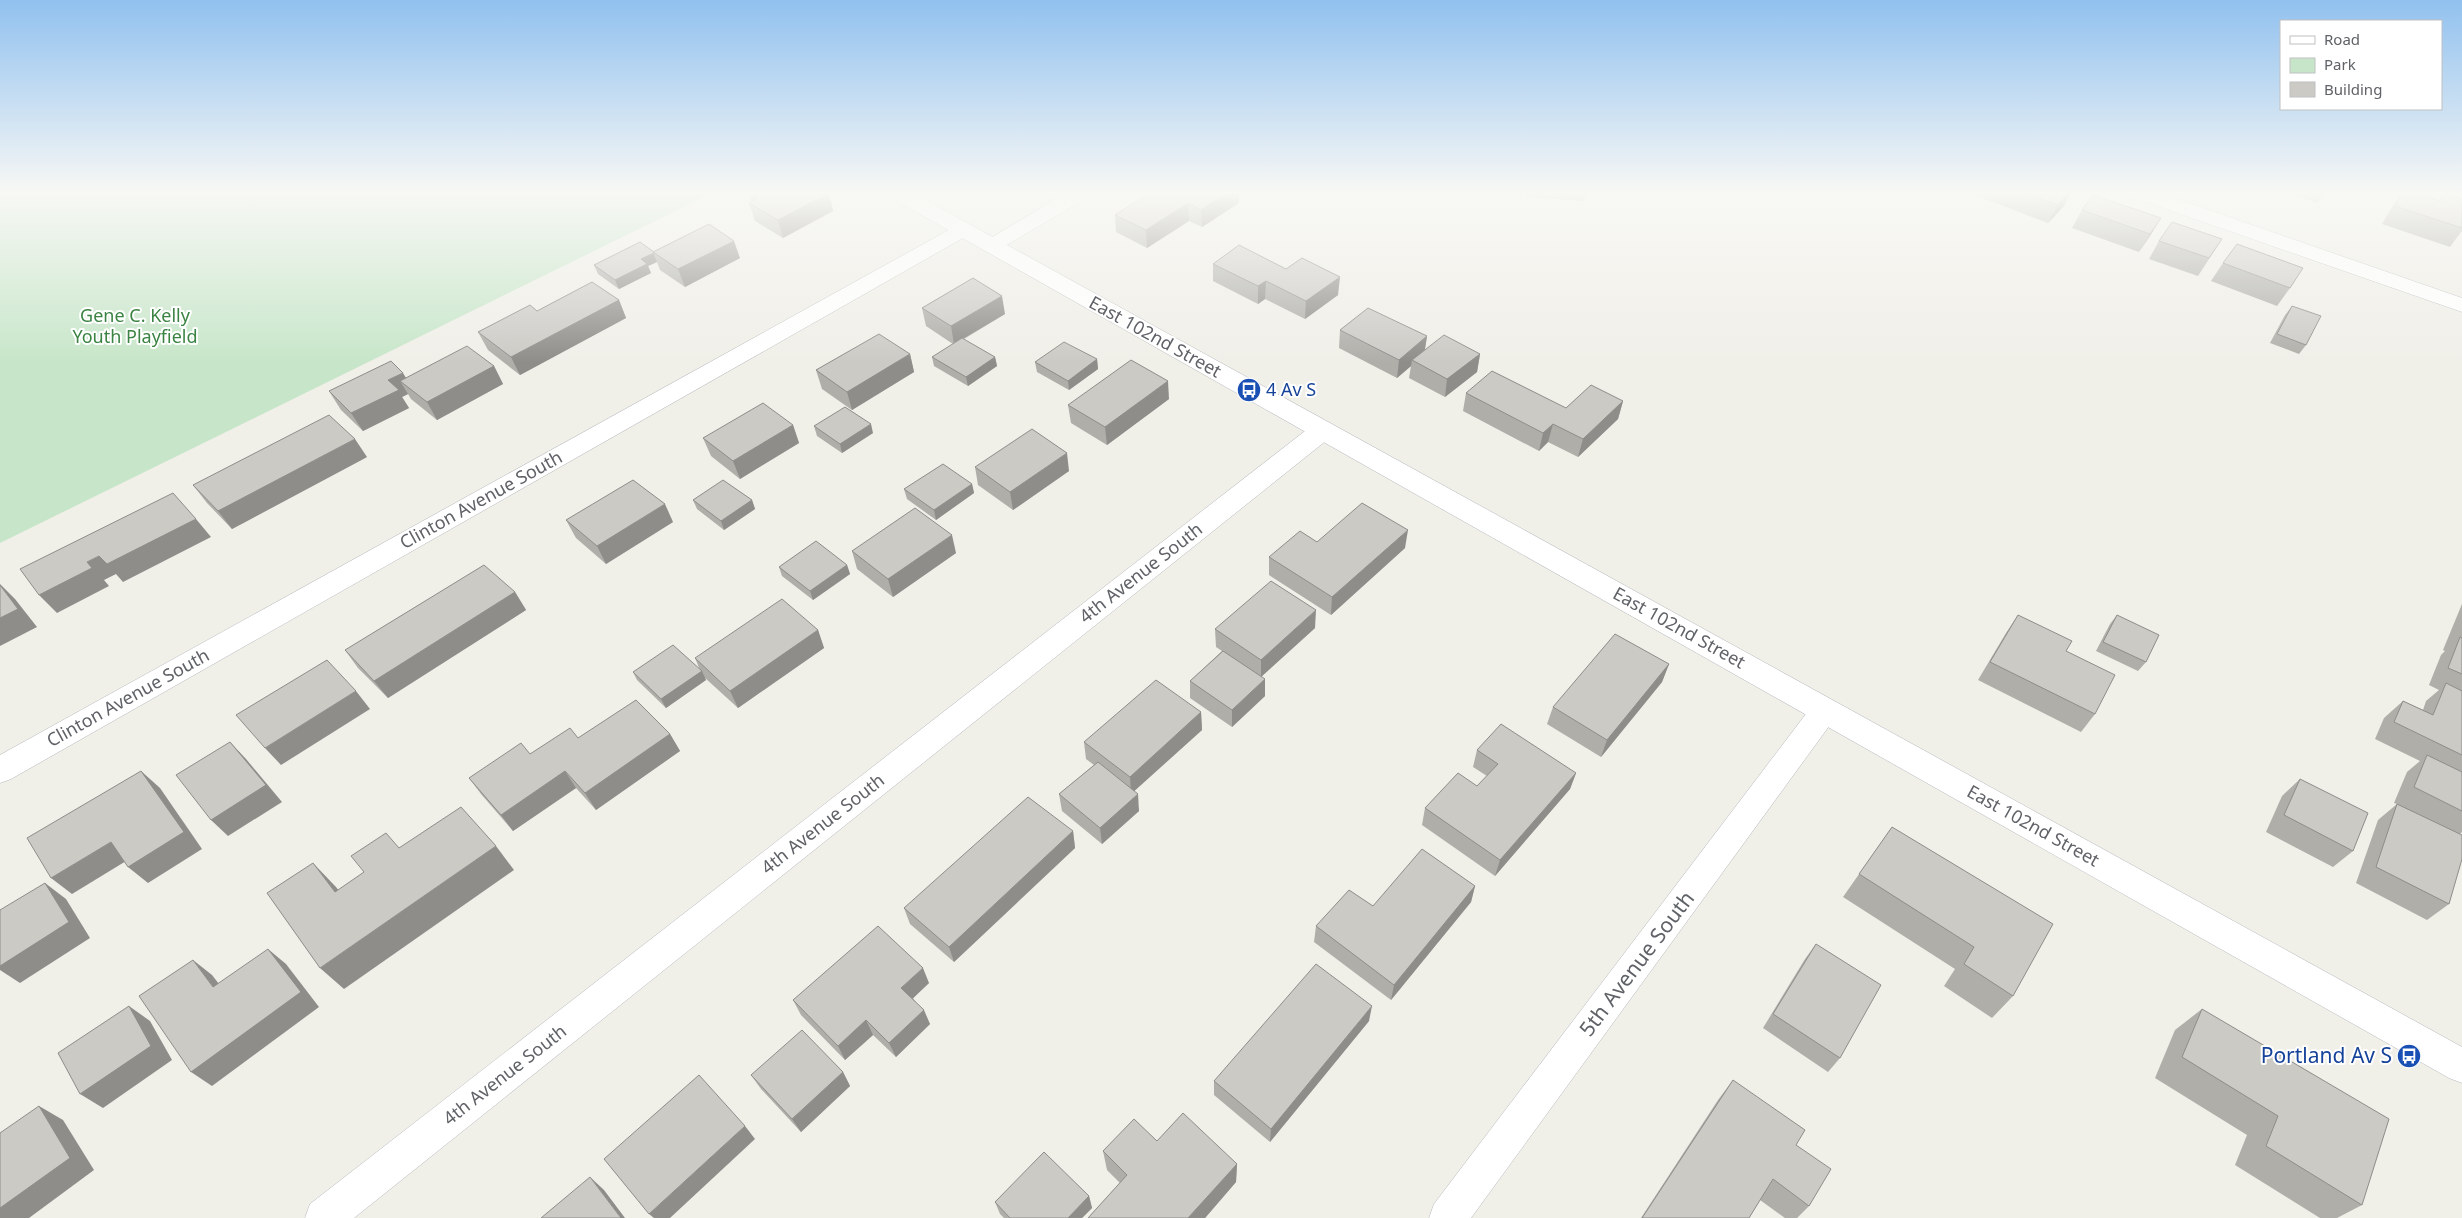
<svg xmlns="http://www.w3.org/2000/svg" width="2462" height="1218" font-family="'Noto Sans',sans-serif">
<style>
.green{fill:#c7e6c9}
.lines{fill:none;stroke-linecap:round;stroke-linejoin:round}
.street-casing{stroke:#b5b7bc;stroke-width:1}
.secondary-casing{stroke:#b6b9be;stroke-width:1}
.street{fill:#fff;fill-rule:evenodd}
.secondary{fill:#fff;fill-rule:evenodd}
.wall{fill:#afaea9}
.shaded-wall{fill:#8f8d8a}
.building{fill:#cccac5;stroke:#8f8d8a}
.labels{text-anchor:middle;stroke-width:4;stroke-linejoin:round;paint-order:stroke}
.park-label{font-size:18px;fill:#3b8343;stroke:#fff}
.street-label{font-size:18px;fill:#5f6267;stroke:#fff}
.transit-label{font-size:18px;fill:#164399;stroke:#fff;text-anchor:start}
.near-street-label{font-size:21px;fill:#5f6267;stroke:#fff}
.near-transit-label{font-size:21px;fill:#164399;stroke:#fff;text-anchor:end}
</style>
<rect width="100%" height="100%" fill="#f0efe8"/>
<polygon class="green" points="0,192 714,192 0,543"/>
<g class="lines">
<g class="street-casing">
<g id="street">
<polygon points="1068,192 1093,192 1090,196 998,250 991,252 984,250 980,246 984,242"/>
<polygon points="2126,192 2157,192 2462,298 2462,312 2129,196"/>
<polygon points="963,224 970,226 973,230 970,234 11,779 0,783 0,755 956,226"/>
<polygon points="1323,422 1332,424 1335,430 1332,436 354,1218 305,1218 310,1204 1314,424"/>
<polygon points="1825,698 1835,702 1840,710 1835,718 1471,1218 1429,1218 1434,1204 1815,702"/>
</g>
</g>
<g class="secondary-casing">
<polygon id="secondary" points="885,192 911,192 2462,1047 2462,1083 2449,1078 888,196"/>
</g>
<use href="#street" class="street"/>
<use href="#secondary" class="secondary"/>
</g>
<g class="wall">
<polygon points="1526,192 1586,192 1584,201 1526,197"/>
<polygon points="1967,192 2071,192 2064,206 2048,223"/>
<polygon points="2286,192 2324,192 2317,203"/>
<polygon points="2403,192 2439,201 2444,193 2462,199 2462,232 2461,232 2450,247 2382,224 2392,207"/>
<polygon points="829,193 833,211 783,238 755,221 749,203 751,203 748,194"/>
<polygon points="1169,195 1239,203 1202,227 1189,221 1147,248 1116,232 1115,215"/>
<polygon points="2082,210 2161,218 2139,252 2072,228"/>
<polygon points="2222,239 2198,276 2149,259 2159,241"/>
<polygon points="654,252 740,258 685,287 660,270 657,262 648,266 651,273 619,289 598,274 594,265"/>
<polygon points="2223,263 2290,288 2277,306 2211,281"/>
<polygon points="1213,264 1286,269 1338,295 1305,319 1265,299 1258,304 1213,281"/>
<polygon points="619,300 626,318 520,375 488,350 478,332 537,311"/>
<polygon points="2292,306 2306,345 2299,354 2270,343 2285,315"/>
<polygon points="922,308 1005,314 964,339 995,357 997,366 968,386 934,366 932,357 953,344 926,326"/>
<polygon points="1340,330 1427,336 1425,350 1480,354 1477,372 1445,397 1409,378 1411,366 1397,378 1339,348"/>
<polygon points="910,354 914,372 852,410 822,389 816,370"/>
<polygon points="1097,359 1098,369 1069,390 1037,372 1035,362"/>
<polygon points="494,366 503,384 437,420 411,399 408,394 402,397 409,408 363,431 341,410 329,391 406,378"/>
<polygon points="1466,393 1566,408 1623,401 1618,419 1578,457 1548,442 1539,451 1463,411"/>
<polygon points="1169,399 1107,445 1071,423 1068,405"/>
<polygon points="793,425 799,443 740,479 711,456 703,438"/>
<polygon points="814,426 873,433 842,453 817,436"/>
<polygon points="367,457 232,529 207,503 193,485"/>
<polygon points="975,467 1069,471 1013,510 978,485"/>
<polygon points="972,484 974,493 936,520 907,499 904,489"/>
<polygon points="693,500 752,500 755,509 724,530 697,509"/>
<polygon points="566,520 673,522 606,564 576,538"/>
<polygon points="1317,542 1405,548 1331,615 1269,575 1269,557"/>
<polygon points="852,551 956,553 893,597 857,569"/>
<polygon points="847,565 850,574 813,600 782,576 779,567"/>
<polygon points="515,592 526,610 388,698 358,668 345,650"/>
<polygon points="2462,604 2462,832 2460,834 2449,904 2427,920 2356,883 2378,820 2397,804 2394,803 2407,772 2420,761 2375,739 2384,718 2403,701 2423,710 2426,701 2439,690 2429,685 2441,655 2445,651 2443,650"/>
<polygon points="2018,615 2066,651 2095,714 2081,732 1978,680 2006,633"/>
<polygon points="2117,615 2146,662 2138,671 2096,651 2110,624"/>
<polygon points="1315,628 1262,676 1265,696 1232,727 1190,698 1190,681 1222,651 1216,647 1215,629"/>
<polygon points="818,630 824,648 738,708 704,677 706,680 666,708 637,680 633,672 700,670 695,658"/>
<polygon points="1669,664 1662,682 1601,757 1547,724 1553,707"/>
<polygon points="1201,712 1202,730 1134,791 1139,811 1102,844 1062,811 1059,794 1094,765 1086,759 1084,742"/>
<polygon points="670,734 680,751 596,810 576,788 513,831 481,794 469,778 530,754 578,738"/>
<polygon points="1477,750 1576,773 1570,789 1495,876 1422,825 1425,808 1477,786 1487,776 1473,767"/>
<polygon points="2300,779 2353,851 2333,867 2266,832 2282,796"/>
<polygon points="1892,827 2013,996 1992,1018 1944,986 1955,969 1843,897"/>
<polygon points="1073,831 1075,848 954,962 910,924 904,908"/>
<polygon points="1475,886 1471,902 1391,1000 1314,942 1316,926 1373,906"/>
<polygon points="1816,944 1840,1058 1828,1072 1763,1028 1805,959"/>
<polygon points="929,983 913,998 930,1024 896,1057 873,1035 845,1060 801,1015 793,1000"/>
<polygon points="2202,1009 2362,1205 2337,1218 2320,1218 2235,1165 2247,1135 2155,1078 2175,1030"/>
<polygon points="1369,1021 1270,1142 1214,1095 1214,1081"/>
<polygon points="843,1072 850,1086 801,1132 761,1089 751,1075"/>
<polygon points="1733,1080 1796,1145 1809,1206 1797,1218 1785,1218 1760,1200 1749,1218 1641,1218 1718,1100"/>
<polygon points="1157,1141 1237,1164 1236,1182 1205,1218 1088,1218 1120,1183 1107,1170 1103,1151"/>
<polygon points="1089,1196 1092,1208 1082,1218 1004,1218 1000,1214 995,1202"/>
</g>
<g class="shaded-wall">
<polygon points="1228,192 1239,192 1239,203 1202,227 1201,210"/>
<polygon points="2069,192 2071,192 2064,206 2048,223 2058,205"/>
<polygon points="829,193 833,211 783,238 778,220"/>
<polygon points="1188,203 1189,221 1147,248 1146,230"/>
<polygon points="2161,218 2150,236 2139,252 2150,234"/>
<polygon points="734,241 740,258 685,287 678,269"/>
<polygon points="653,253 657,262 648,266 651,273 619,289 615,280 641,259"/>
<polygon points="1340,277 1338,295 1305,319 1306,301"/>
<polygon points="1266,281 1265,299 1258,304 1258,286"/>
<polygon points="1002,296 1005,314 954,344 951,326"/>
<polygon points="619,300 626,318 520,375 511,357"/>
<polygon points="1427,336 1424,354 1412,360 1411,366 1397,378 1399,360"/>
<polygon points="910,354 914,372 852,410 847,392"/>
<polygon points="1480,354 1477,372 1445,397 1447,379"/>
<polygon points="995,357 997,366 968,386 966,377"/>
<polygon points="1097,359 1098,369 1069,390 1068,381"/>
<polygon points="494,366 503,384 437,420 427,402"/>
<polygon points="403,373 414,391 400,381 408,394 402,397 409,408 363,431 351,413 388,380"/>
<polygon points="1168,381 1169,399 1107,445 1105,427"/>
<polygon points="1623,401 1618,419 1578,457 1583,439"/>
<polygon points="871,424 873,433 842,453 840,444"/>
<polygon points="1553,424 1548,442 1539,451 1543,433"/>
<polygon points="793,425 799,443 740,479 733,461"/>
<polygon points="355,439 367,457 232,529 218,511"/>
<polygon points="1067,453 1069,471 1013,510 1010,492"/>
<polygon points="972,484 974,493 936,520 934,510"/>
<polygon points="752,500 755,509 724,530 721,521"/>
<polygon points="665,504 673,522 606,564 597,546"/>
<polygon points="196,519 211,537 123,582 116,574 104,580 109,586 57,613 39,595 87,562 99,556"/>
<polygon points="1408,530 1405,548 1331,615 1332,597"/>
<polygon points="952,535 956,553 893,597 888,579"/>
<polygon points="847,565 850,574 813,600 810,591"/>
<polygon points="0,584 15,599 37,627 0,646"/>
<polygon points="515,592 526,610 388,698 374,681"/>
<polygon points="1316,610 1315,628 1261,677 1261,660"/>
<polygon points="818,630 824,648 738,708 730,691"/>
<polygon points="1669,664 1662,682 1601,757 1607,740"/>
<polygon points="702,671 706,680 666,708 661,699"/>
<polygon points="1265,679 1265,696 1232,727 1232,710"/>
<polygon points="356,691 370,709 281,765 265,748"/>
<polygon points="1201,712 1202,730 1131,794 1130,777"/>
<polygon points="670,734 680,751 596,810 585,793"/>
<polygon points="230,742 246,759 282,802 228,836 211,820"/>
<polygon points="141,771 160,788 202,849 148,883 128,867"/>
<polygon points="565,771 576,788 513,831 501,815"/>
<polygon points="1576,773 1570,789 1495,876 1500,860"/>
<polygon points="1138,794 1139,811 1102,844 1100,828"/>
<polygon points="1073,831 1075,848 954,962 949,947"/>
<polygon points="111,842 131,858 72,894 51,878"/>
<polygon points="496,846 514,870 344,989 320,968"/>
<polygon points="313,863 336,887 358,915 335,892"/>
<polygon points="45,883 66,899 90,938 20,983 0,970 0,966"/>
<polygon points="1475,886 1471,902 1391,1000 1394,985"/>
<polygon points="268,949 286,964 319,1007 212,1086 191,1072"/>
<polygon points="193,960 212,975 233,1002 213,987"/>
<polygon points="923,968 929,983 908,1003 901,988"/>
<polygon points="129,1006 150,1021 172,1060 103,1108 80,1094"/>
<polygon points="1372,1006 1369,1021 1270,1142 1271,1129"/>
<polygon points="924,1010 930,1024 896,1057 889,1043"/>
<polygon points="866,1020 873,1035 845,1060 838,1046"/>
<polygon points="843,1072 850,1086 801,1132 792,1119"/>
<polygon points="39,1106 63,1120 94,1170 29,1218 0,1218 0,1208"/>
<polygon points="745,1126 755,1139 670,1218 654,1218 649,1214"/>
<polygon points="1237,1164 1236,1182 1205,1218 1188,1218"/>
<polygon points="590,1177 604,1190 625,1218 621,1218"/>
<polygon points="1089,1196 1092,1208 1082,1218 1068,1218"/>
</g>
<g class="building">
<polygon points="751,192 828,192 829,193 778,220 749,203 757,199 748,194"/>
<polygon points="1151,192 1164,192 1169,195 1172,192 1228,192 1201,210 1188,203 1146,230 1115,215"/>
<polygon points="2023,192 2069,192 2058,205"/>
<polygon points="2403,192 2414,192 2440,201 2444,193 2462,199 2462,228 2395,206"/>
<polygon points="2093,195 2161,218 2150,234 2082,210"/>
<polygon points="2172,222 2222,239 2209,258 2159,241"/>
<polygon points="709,224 734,241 678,269 653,252"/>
<polygon points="640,242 654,252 653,252 654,253 641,259 647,264 615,280 594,265"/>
<polygon points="2237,244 2303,268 2290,288 2223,263"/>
<polygon points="1239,245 1286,269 1302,258 1340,277 1306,301 1266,281 1258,286 1213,264"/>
<polygon points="973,278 1002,296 951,326 922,308"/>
<polygon points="592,282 619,300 511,357 478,332 530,305 537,311"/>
<polygon points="2292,306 2321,316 2306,345 2277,334"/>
<polygon points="1368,308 1427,336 1399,360 1340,330"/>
<polygon points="879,334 910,354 847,392 816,370"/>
<polygon points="1444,335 1480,354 1447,379 1412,360"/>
<polygon points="962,338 995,357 966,377 932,357"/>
<polygon points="1064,342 1097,359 1068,381 1035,362"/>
<polygon points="467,346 494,366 427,402 400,381"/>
<polygon points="1131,360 1168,381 1105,427 1068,405"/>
<polygon points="391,361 403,373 388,380 399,390 351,413 329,391"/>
<polygon points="1492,371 1566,408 1591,385 1623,401 1583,439 1553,424 1543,433 1466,393"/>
<polygon points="763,403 793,425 733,461 703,438"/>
<polygon points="845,407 871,424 840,444 814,426"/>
<polygon points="329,415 355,439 218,511 193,485"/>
<polygon points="1032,429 1067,453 1010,492 975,467"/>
<polygon points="943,464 972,484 934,510 904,489"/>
<polygon points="633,480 665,504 597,546 566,520"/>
<polygon points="723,480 752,500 721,521 693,500"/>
<polygon points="173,493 196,519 107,564 99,556 87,562 92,568 39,595 20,569"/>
<polygon points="1362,503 1408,530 1332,597 1269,557 1300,531 1317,542"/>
<polygon points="915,508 952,535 888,579 852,551"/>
<polygon points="816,541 847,565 810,591 779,567"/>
<polygon points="484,565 515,592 374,681 345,650"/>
<polygon points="1271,581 1316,610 1261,660 1215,629"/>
<polygon points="0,585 18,609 0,618"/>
<polygon points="782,599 818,630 730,691 695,658"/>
<polygon points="2018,615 2072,641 2066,651 2115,675 2095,714 1990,662"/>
<polygon points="2117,615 2159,635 2146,662 2103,642"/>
<polygon points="1615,634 1669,664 1607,740 1553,707"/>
<polygon points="2460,637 2462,638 2462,674 2448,668"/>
<polygon points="673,645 702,671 661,699 633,672"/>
<polygon points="1223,651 1265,679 1232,710 1190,681"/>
<polygon points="327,660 356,691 265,748 236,715"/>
<polygon points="1156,680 1201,712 1130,777 1084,742"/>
<polygon points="2446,683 2462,691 2462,755 2394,722 2403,701 2433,715"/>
<polygon points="636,700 670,734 585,793 565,771 501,815 469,778 521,743 530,754 570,728 578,738"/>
<polygon points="1501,724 1576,773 1500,860 1425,808 1458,773 1477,786 1498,764 1477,750"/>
<polygon points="230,742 266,785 211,820 176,775"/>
<polygon points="2427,755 2462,772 2462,811 2414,787"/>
<polygon points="1098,762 1138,794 1100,828 1059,794"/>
<polygon points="141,771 184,832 128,867 111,842 51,878 27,838"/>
<polygon points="2300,779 2368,813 2353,851 2284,815"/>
<polygon points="1028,797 1073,831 949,947 904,908"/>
<polygon points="2397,804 2462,835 2462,859 2449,904 2376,867"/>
<polygon points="461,807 496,846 320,968 267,893 313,863 335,892 364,872 351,856 386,833 399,848"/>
<polygon points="1892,827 2053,924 2013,996 1964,964 1974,947 1859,874"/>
<polygon points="1422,849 1475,886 1394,985 1316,926 1349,890 1373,906"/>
<polygon points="45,883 69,922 0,966 0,910"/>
<polygon points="878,926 923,968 901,988 924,1010 889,1043 866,1020 838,1046 793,1000"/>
<polygon points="1816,944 1881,985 1840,1058 1773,1014"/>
<polygon points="268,949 301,992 191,1072 139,996 193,960 213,987"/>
<polygon points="1316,964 1372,1006 1271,1129 1214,1081"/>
<polygon points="129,1006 151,1046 80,1094 58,1053"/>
<polygon points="2202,1009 2389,1119 2362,1205 2266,1146 2278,1116 2182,1057"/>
<polygon points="802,1030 843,1072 792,1119 751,1075"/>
<polygon points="699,1075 745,1126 649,1214 604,1159"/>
<polygon points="1733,1080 1805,1130 1796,1145 1831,1169 1809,1206 1773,1179 1749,1218 1642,1218"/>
<polygon points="39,1106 70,1158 0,1208 0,1133"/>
<polygon points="1183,1113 1237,1164 1188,1218 1088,1218 1127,1175 1103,1151 1134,1119 1157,1141"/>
<polygon points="1044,1152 1089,1196 1068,1218 1010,1218 995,1202"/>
<polygon points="590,1177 621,1218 541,1218"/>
</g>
<linearGradient id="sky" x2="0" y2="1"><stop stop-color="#91c1ef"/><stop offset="0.53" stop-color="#f8f8f5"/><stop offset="1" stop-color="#f8f8f5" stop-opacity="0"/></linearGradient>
<rect width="2462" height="363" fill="url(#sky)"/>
<defs>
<g id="bus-disc" transform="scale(1.25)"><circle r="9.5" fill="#1a4fb4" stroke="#fff"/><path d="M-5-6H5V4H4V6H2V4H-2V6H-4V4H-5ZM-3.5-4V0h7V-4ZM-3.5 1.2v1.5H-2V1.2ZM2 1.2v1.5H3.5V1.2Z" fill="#fff"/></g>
</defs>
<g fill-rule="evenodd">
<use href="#bus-disc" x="1249" y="390"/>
<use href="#bus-disc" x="2409" y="1056"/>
</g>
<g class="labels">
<g class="park-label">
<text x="135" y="322">Gene C. Kelly<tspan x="135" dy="21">Youth Playfield</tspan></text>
</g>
<g class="street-label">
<text transform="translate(1155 337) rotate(29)" y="6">East 102nd Street</text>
<text transform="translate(481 500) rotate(-29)" y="6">Clinton Avenue South</text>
<text transform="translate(1141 573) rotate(-38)" y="6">4th Avenue South</text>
<text transform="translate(1679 628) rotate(29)" y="6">East 102nd Street</text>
<text transform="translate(128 698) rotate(-29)" y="6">Clinton Avenue South</text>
<text transform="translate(823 824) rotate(-38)" y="6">4th Avenue South</text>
<text transform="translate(2033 826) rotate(29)" y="6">East 102nd Street</text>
<text transform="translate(505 1075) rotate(-38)" y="6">4th Avenue South</text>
</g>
<g class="transit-label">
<text x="1266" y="396">4 Av S</text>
</g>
<g class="near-street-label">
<text transform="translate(1637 964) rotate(-53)" y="7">5th Avenue South</text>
</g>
<g class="near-transit-label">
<text x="2392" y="1063">Portland Av S</text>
</g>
</g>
<rect x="2280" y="20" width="162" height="90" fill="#ffffff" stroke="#bfc0c2"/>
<rect x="2290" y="36" width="25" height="8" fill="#ffffff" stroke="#bfc0c2"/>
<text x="2324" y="45" font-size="15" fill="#5f6267">Road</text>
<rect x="2290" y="58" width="25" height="15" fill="#c7e6c9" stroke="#bfc0c2"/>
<text x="2324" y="70" font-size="15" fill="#5f6267">Park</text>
<rect x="2290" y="82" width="25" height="15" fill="#cccac5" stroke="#bfc0c2"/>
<text x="2324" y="95" font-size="15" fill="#5f6267">Building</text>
</svg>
